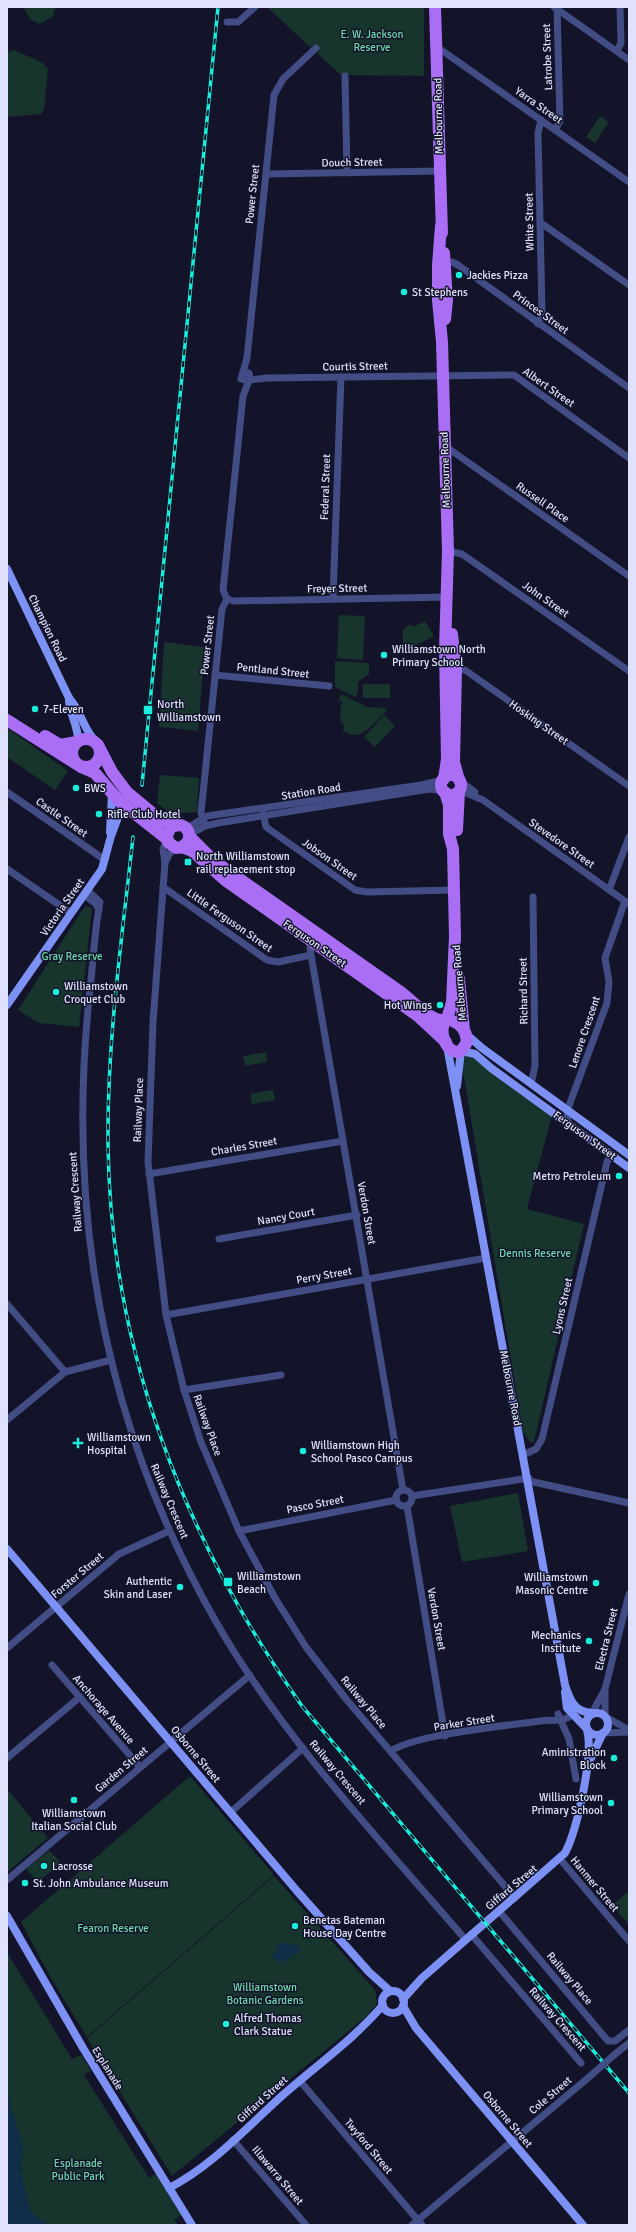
<svg xmlns="http://www.w3.org/2000/svg" width="636" height="2232" font-family="Signika,sans-serif">
<style>
.green{fill:#17342d}
.water{fill:#102e47}
.lines{fill:none;stroke-linecap:round;stroke-linejoin:round}
.street{stroke:#424c85;stroke-width:7}
.secondary{stroke:#7d91f5;stroke-width:8}
.primary{stroke:#a96ef4;stroke-width:12}
.rail-casing{stroke:#19eedb;stroke-width:3.5}
.rail{stroke:#13142a;stroke-width:2;stroke-dasharray:6;stroke-linecap:butt}
.street-bridge{stroke:#424c85;stroke-width:7}
.poi-dot{fill:#19eedb;stroke:#13142a;stroke-width:1.5}
.labels{text-anchor:middle;stroke-width:3;stroke-linejoin:round;paint-order:stroke}
.park-label{font-size:11px;fill:#6fd9aa;stroke:#13142a}
.street-label{font-size:11px;fill:#dfe1fd;stroke:#13142a}
.poi-label{font-size:11px;fill:#dfe1fd;stroke:#13142a;text-anchor:start}
</style>
<rect width="100%" height="100%" fill="#13142a"/>
<g class="green">
<polygon points="23,7 59,7 54,10 53,16 40,24 31,20"/>
<polygon points="267,7 424,7 424,76 341,75 317,53 319,51 314,45 310,47"/>
<polygon points="14,50 43,63 48,69 44,109 41,114 7,117 7,53"/>
<polygon points="600,116 609,122 595,143 586,137"/>
<polygon points="339,615 365,616 363,660 337,658"/>
<polygon points="425,621 434,636 407,650 403,643 403,630 410,624 413,627"/>
<polygon points="164,642 205,647 198,731 159,727"/>
<polygon points="335,661 369,663 369,674 358,682 358,693 355,697 335,687"/>
<rect x="363" y="684" width="27" height="14"/>
<path d="M341 694 367 707 385 708 387 710C380 717 365 736 355 735 351 735 347 732 343 731L344 725 340 720 341 704H343L339 699Z"/>
<polygon points="384,715 395,726 375,747 364,737"/>
<polygon points="7,728 68,771 55,790 7,757"/>
<polygon points="160,775 199,778 197,812 171,814 157,803"/>
<polygon points="85,906 92,908 79,1027 39,1023 18,1010"/>
<polygon points="266,1052 267,1062 245,1066 243,1056"/>
<polygon points="465,1055 471,1056 552,1115 527,1209 584,1224 534,1442 531,1443 523,1432 463,1071"/>
<polygon points="273,1090 275,1100 252,1104 250,1094"/>
<polygon points="518,1493 528,1551 462,1562 450,1506"/>
<polygon points="190,1776 274,1875 87,2037 52,1980 21,1922"/>
<polygon points="7,1789 48,1838 7,1872"/>
<polygon points="49,1850 61,1863 38,1882 26,1869"/>
<polygon points="274,1876 375,1990 377,2003 368,2015 172,2176 87,2038"/>
<polygon points="629,1891 629,1925 612,1905"/>
<path d="M8 1954 72 2059 81 2055 91 2071 84 2075 149 2178 156 2174 181 2215 174 2220 178 2225H48C43 2222 38 2220 34 2216 25 2206 18 2169 22 2155L7 2092Z"/>
</g>
<g class="water">
<polygon points="285,1942 300,1947 299,1952 282,1963 276,1960 272,1955 278,1950 279,1944"/>
<polygon points="7,2092 23,2148 20,2168 29,2207 34,2215 48,2225 7,2225"/>
</g>
<g class="lines">
<g class="street">
<polyline points="554,7 629,60"/>
<polyline points="227,22 238,22 255,7"/>
<polyline points="437,47 629,182"/>
<polyline points="617,51 621,43 620,7"/>
<polyline points="345,76 347,173"/>
<polyline points="555,130 560,121 557,7"/>
<polyline points="267,174 439,171"/>
<polyline points="541,223 629,285"/>
<polyline points="441,262 452,262 458,265 629,388"/>
<polyline points="538,324 542,312 538,133 541,120"/>
<polyline points="243,372 247,358 274,95 283,79 316,48"/>
<polyline points="249,380 267,378 514,375 629,458"/>
<polyline points="445,446 629,576"/>
<polyline points="448,551 462,554 629,671"/>
<polyline points="333,598 341,377"/>
<polyline points="227,599 223,590 243,396 250,378 249,373 243,372 241,379 248,381"/>
<polyline points="227,599 234,601 448,597"/>
<polyline points="456,669 465,670 629,786"/>
<polyline points="215,675 329,686"/>
<polyline points="460,781 475,792"/>
<polyline points="459,790 483,800 629,904"/>
<polyline points="7,792 105,860"/>
<polyline points="263,812 266,827 355,890 367,892 454,890"/>
<polyline points="204,822 201,813 222,609 227,599"/>
<polyline points="185,827 191,826 207,816 421,785 443,780"/>
<polyline points="189,835 205,826 218,823 417,791 430,789 444,791"/>
<polyline points="167,840 163,849 165,863 153,1022 148,1162 166,1315 184,1390 201,1442 239,1531 275,1598 306,1647 346,1699 515,1898"/>
<polyline points="165,863 171,851 176,848"/>
<polyline points="7,869 71,913"/>
<polyline points="163,887 267,960 278,962 311,955"/>
<path d="M87 890 100 902C94 933 93 967 89 999 66 1222 106 1432 219 1627 285 1740 381 1841 465 1939"/>
<polyline points="609,890 629,837"/>
<polyline points="84,895 96,904 99,910"/>
<polyline points="311,941 310,949 403,1490"/>
<polyline points="531,1084 535,1066 533,897"/>
<polyline points="568,1123 567,1111 607,1003 609,982 605,958 625,901"/>
<polyline points="149,1174 343,1141"/>
<polyline points="219,1239 357,1215"/>
<polyline points="7,1304 65,1372"/>
<polyline points="166,1315 486,1258"/>
<polyline points="184,1390 281,1375"/>
<polyline points="7,1420 65,1372 111,1360"/>
<polyline points="523,1455 536,1449 542,1439 607,1162 611,1154"/>
<polyline points="529,1481 629,1503"/>
<circle cx="404" cy="1498" r="8"/>
<polyline points="412,1496 529,1478"/>
<polyline points="407,1506 445,1736"/>
<polyline points="239,1531 396,1500"/>
<polyline points="7,1648 119,1554 169,1531"/>
<polyline points="52,1665 140,1767"/>
<polyline points="592,1713 604,1691"/>
<polyline points="558,1714 569,1739 576,1779"/>
<polyline points="605,1716 605,1689 629,1594"/>
<polyline points="606,1717 629,1730"/>
<polyline points="604,1733 629,1732"/>
<path d="M391 1751C417 1734 505 1726 540 1721 551 1719 562 1723 572 1715"/>
<polyline points="7,1758 80,1697"/>
<polyline points="231,1812 303,1748"/>
<polyline points="560,1859 629,1941"/>
<polyline points="7,1880 250,1675"/>
<polyline points="499,1911 608,2041 615,2041 629,2030"/>
<polyline points="471,1934 581,2063"/>
<polyline points="614,2055 629,2043"/>
<polyline points="300,2081 422,2225"/>
<polyline points="233,2140 306,2225"/>
<polyline points="412,2225 588,2078"/>
</g>
<g class="secondary">
<path d="M7 569 69 698C82 712 83 730 97 743"/>
<path d="M69 698C68 713 79 725 78 742"/>
<polyline points="110,832 112,795"/>
<polyline points="7,1005 102,869 111,836 124,801"/>
<polyline points="466,1034 482,1048 629,1155"/>
<path d="M447 1046 565 1685C570 1700 574 1712 592 1713"/>
<polyline points="462,1051 475,1054 491,1068 629,1168"/>
<polyline points="457,1086 461,1051"/>
<polyline points="7,1549 297,1891 369,1972 390,1991"/>
<polyline points="565,1692 567,1708 587,1729"/>
<circle cx="597" cy="1724" r="11"/>
<polyline points="591,1758 603,1733"/>
<polyline points="7,1916 83,2048 192,2225"/>
<circle cx="393" cy="2002" r="11"/>
<path d="M403 1999 422 1978 565 1853C577 1830 594 1755 587 1730"/>
<polyline points="403,2006 416,2028 583,2225"/>
<path d="M169 2188C212 2166 247 2127 284 2094 317 2065 354 2039 383 2005"/>
</g>
<g class="primary">
<polyline points="435,7 442,233"/>
<polyline points="441,226 438,265 438,300 442,342 448,551 445,650 447,759 444,779"/>
<polyline points="444,253 447,300 445,319"/>
<polyline points="452,634 456,669 454,762 459,780"/>
<polyline points="7,720 78,765"/>
<polyline points="45,736 60,745 77,742"/>
<circle cx="86" cy="753" r="14"/>
<path d="M98 745 112 772 127 792 162 821C169 825 180 822 186 828 194 837 186 848 176 848L168 842 167 835 171 827 180 825"/>
<polyline points="81,767 95,773 119,801 167,839"/>
<circle cx="451" cy="785" r="10"/>
<polyline points="445,792 449,805 449,834 453,849 455,936 452,1002 447,1019"/>
<polyline points="457,830 459,791"/>
<path d="M189 836 214 861 402 993C414 1002 431 1023 446 1020"/>
<polyline points="182,847 192,851 225,880 418,1016 446,1042"/>
<polyline points="459,979 464,1030"/>
<path d="M447 1019C459 1022 469 1031 466 1044L460 1052C445 1054 437 1028 447 1019Z"/>
</g>
<g class="rail-casing">
<g id="rail">
<polyline points="142,785 218,7"/>
<path d="M133 837C122 938 107 1040 108 1143 110 1349 184 1539 302 1706L629 2093"/>
</g>
</g>
<use href="#rail" class="rail"/>
<polyline class="street-bridge" points="588,2078 614,2055"/>
</g>
<g class="poi-dot">
<circle cx="459" cy="275" r="4"/>
<circle cx="404" cy="292" r="4"/>
<circle cx="384" cy="655" r="4"/>
<circle cx="35" cy="709" r="4"/>
<rect x="143" y="705" width="10" height="10" rx="2"/>
<circle cx="76" cy="788" r="4"/>
<circle cx="99" cy="814" r="4"/>
<rect x="184" y="858" width="8" height="8" rx="2"/>
<circle cx="56" cy="992" r="4"/>
<circle cx="440" cy="1005" r="4"/>
<circle cx="619" cy="1176" r="4"/>
<path d="M76 1437h4v4h4v4h-4v4h-4v-4h-4v-4h4z"/>
<circle cx="303" cy="1451" r="4"/>
<rect x="223" y="1577" width="10" height="10" rx="2"/>
<circle cx="596" cy="1583" r="4"/>
<circle cx="180" cy="1587" r="4"/>
<circle cx="589" cy="1641" r="4"/>
<circle cx="614" cy="1758" r="4"/>
<circle cx="74" cy="1800" r="4"/>
<circle cx="611" cy="1803" r="4"/>
<circle cx="44" cy="1866" r="4"/>
<circle cx="25" cy="1883" r="4"/>
<circle cx="295" cy="1926" r="4"/>
<circle cx="226" cy="2024" r="4"/>
</g>
<g class="labels">
<g class="park-label">
<text x="372" y="38">E. W. Jackson<tspan x="372" dy="13">Reserve</tspan></text>
<text x="72" y="960">Gray Reserve</text>
<text x="535" y="1257">Dennis Reserve</text>
<text x="113" y="1932">Fearon Reserve</text>
<text x="265" y="1991">Williamstown<tspan x="265" dy="13">Botanic Gardens</tspan></text>
<text x="78" y="2167">Esplanade<tspan x="78" dy="13">Public Park</tspan></text>
</g>
<g class="street-label">
<text transform="translate(547 57) rotate(-92)" y="4">Latrobe Street</text>
<text transform="translate(539 105) rotate(35)" y="4">Yarra Street</text>
<text transform="translate(438 116) rotate(-91)" y="4">Melbourne Road</text>
<text transform="translate(352 162) rotate(-1)" y="4">Douch Street</text>
<text transform="translate(252 194) rotate(-84)" y="4">Power Street</text>
<text transform="translate(529 222) rotate(-91)" y="4">White Street</text>
<text transform="translate(541 312) rotate(36)" y="4">Princes Street</text>
<text transform="translate(355 366) rotate(-1)" y="4">Courtis Street</text>
<text transform="translate(549 387) rotate(35)" y="4">Albert Street</text>
<text transform="translate(445 470) rotate(-92)" y="4">Melbourne Road</text>
<text transform="translate(325 487) rotate(-88)" y="4">Federal Street</text>
<text transform="translate(543 502) rotate(35)" y="4">Russell Place</text>
<text transform="translate(337 588) rotate(-1)" y="4">Freyer Street</text>
<text transform="translate(546 599) rotate(35)" y="4">John Street</text>
<text transform="translate(48 628) rotate(64)" y="4">Champion Road</text>
<text transform="translate(207 645) rotate(-84)" y="4">Power Street</text>
<text transform="translate(273 670) rotate(6)" y="4">Pentland Street</text>
<text transform="translate(539 722) rotate(35)" y="4">Hosking Street</text>
<text transform="translate(311 791) rotate(-9)" y="4">Station Road</text>
<text transform="translate(62 817) rotate(35)" y="4">Castle Street</text>
<text transform="translate(562 843) rotate(35)" y="4">Stevedore Street</text>
<text transform="translate(330 859) rotate(35)" y="4">Jobson Street</text>
<text transform="translate(62 907) rotate(-55)" y="4">Victoria Street</text>
<text transform="translate(230 920) rotate(35)" y="4">Little Ferguson Street</text>
<text transform="translate(315 943) rotate(35)" y="4">Ferguson Street</text>
<text transform="translate(459 983) rotate(-95)" y="4">Melbourne Road</text>
<text transform="translate(523 991) rotate(-91)" y="4">Richard Street</text>
<text transform="translate(584 1032) rotate(-71)" y="4">Lenore Crescent</text>
<text transform="translate(138 1110) rotate(-88)" y="4">Railway Place</text>
<text transform="translate(585 1135) rotate(36)" y="4">Ferguson Street</text>
<text transform="translate(244 1146) rotate(-10)" y="4">Charles Street</text>
<text transform="translate(75 1192) rotate(-94)" y="4">Railway Crescent</text>
<text transform="translate(367 1213) rotate(80)" y="4">Verdon Street</text>
<text transform="translate(286 1216) rotate(-10)" y="4">Nancy Court</text>
<text transform="translate(324 1275) rotate(-10)" y="4">Perry Street</text>
<text transform="translate(562 1306) rotate(-77)" y="4">Lyons Street</text>
<text transform="translate(511 1388) rotate(79)" y="4">Melbourne Road</text>
<text transform="translate(208 1425) rotate(70)" y="4">Railway Place</text>
<text transform="translate(170 1501) rotate(67)" y="4">Railway Crescent</text>
<text transform="translate(315 1504) rotate(-11)" y="4">Pasco Street</text>
<text transform="translate(77 1575) rotate(-40)" y="4">Forster Street</text>
<text transform="translate(437 1619) rotate(80)" y="4">Verdon Street</text>
<text transform="translate(606 1639) rotate(-76)" y="4">Electra Street</text>
<text transform="translate(364 1702) rotate(50)" y="4">Railway Place</text>
<text transform="translate(104 1709) rotate(49)" y="4">Anchorage Avenue</text>
<text transform="translate(464 1722) rotate(-9)" y="4">Parker Street</text>
<text transform="translate(196 1754) rotate(50)" y="4">Osborne Street</text>
<text transform="translate(121 1769) rotate(-40)" y="4">Garden Street</text>
<text transform="translate(338 1772) rotate(50)" y="4">Railway Crescent</text>
<text transform="translate(595 1884) rotate(50)" y="4">Hanmer Street</text>
<text transform="translate(511 1887) rotate(-40)" y="4">Giffard Street</text>
<text transform="translate(570 1978) rotate(50)" y="4">Railway Place</text>
<text transform="translate(558 2019) rotate(49)" y="4">Railway Crescent</text>
<text transform="translate(108 2068) rotate(58)" y="4">Esplanade</text>
<text transform="translate(550 2095) rotate(-40)" y="4">Cole Street</text>
<text transform="translate(262 2099) rotate(-42)" y="4">Giffard Street</text>
<text transform="translate(508 2119) rotate(50)" y="4">Osborne Street</text>
<text transform="translate(369 2146) rotate(50)" y="4">Twyford Street</text>
<text transform="translate(278 2175) rotate(50)" y="4">Illawarra Street</text>
</g>
<g class="poi-label">
<text x="467" y="279">Jackies Pizza</text>
<text x="412" y="296">St Stephens</text>
<text x="392" y="653">Williamstown North<tspan x="392" dy="13">Primary School</tspan></text>
<text x="157" y="708">North<tspan x="157" dy="13">Williamstown</tspan></text>
<text x="43" y="713">7-Eleven</text>
<text x="84" y="792">BWS</text>
<text x="107" y="818">Rifle Club Hotel</text>
<text x="196" y="860">North Williamstown<tspan x="196" dy="13">rail replacement stop</tspan></text>
<text x="64" y="990">Williamstown<tspan x="64" dy="13">Croquet Club</tspan></text>
<text x="432" y="1009" text-anchor="end">Hot Wings</text>
<text x="611" y="1180" text-anchor="end">Metro Petroleum</text>
<text x="87" y="1441">Williamstown<tspan x="87" dy="13">Hospital</tspan></text>
<text x="311" y="1449">Williamstown High<tspan x="311" dy="13">School Pasco Campus</tspan></text>
<text x="237" y="1580">Williamstown<tspan x="237" dy="13">Beach</tspan></text>
<text x="588" y="1581" text-anchor="end">Williamstown<tspan x="588" dy="13">Masonic Centre</tspan></text>
<text x="172" y="1585" text-anchor="end">Authentic<tspan x="172" dy="13">Skin and Laser</tspan></text>
<text x="581" y="1639" text-anchor="end">Mechanics<tspan x="581" dy="13">Institute</tspan></text>
<text x="606" y="1756" text-anchor="end">Aministration<tspan x="606" dy="13">Block</tspan></text>
<text x="603" y="1801" text-anchor="end">Williamstown<tspan x="603" dy="13">Primary School</tspan></text>
<text x="74" y="1817" text-anchor="middle">Williamstown<tspan x="74" dy="13">Italian Social Club</tspan></text>
<text x="52" y="1870">Lacrosse</text>
<text x="33" y="1887">St. John Ambulance Museum</text>
<text x="303" y="1924">Benetas Bateman<tspan x="303" dy="13">House Day Centre</tspan></text>
<text x="234" y="2022">Alfred Thomas<tspan x="234" dy="13">Clark Statue</tspan></text>
</g>
</g>
<rect width="636" height="2232" fill="none" stroke="#dfe1fd" stroke-width="16"/>
</svg>
